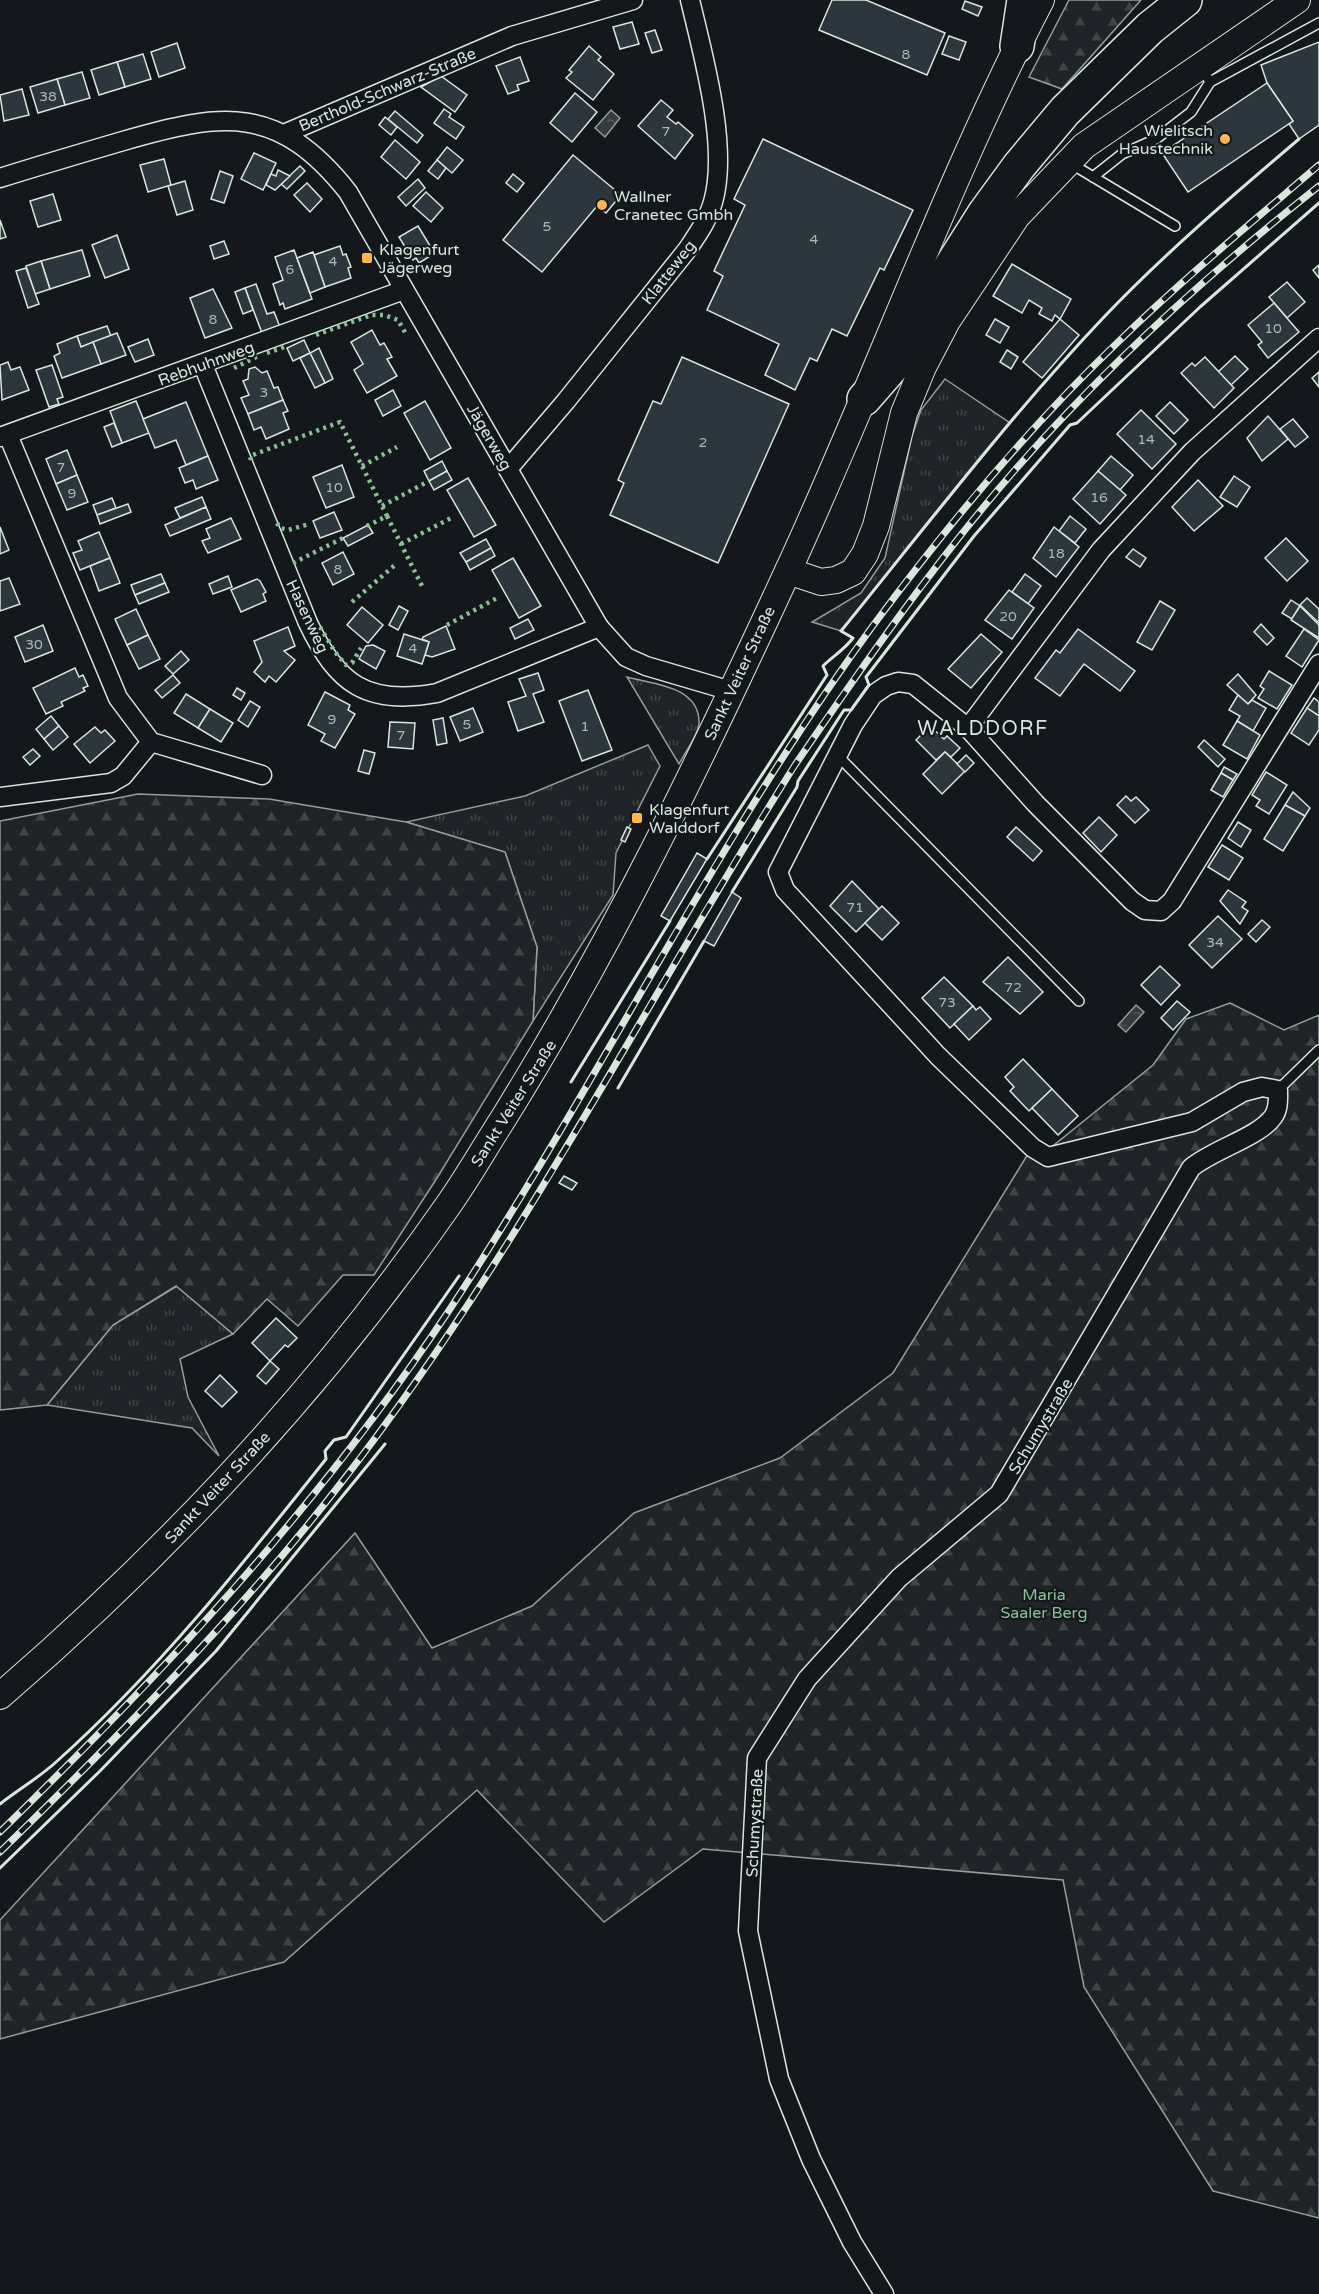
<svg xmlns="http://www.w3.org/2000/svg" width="1319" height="2294" font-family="'Varela Round',sans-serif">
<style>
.grass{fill:url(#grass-tufts);stroke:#939e99;stroke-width:1.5}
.forest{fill:url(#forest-firs);stroke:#939e99;stroke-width:1.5}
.water{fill:url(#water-ripples);stroke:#939e99;stroke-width:1.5}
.building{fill:#2c363c;stroke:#d8e6dc;stroke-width:1.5}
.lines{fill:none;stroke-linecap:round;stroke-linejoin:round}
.lane-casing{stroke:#d8e6dc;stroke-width:12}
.street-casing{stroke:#d8e6dc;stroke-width:21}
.secondary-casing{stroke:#d8e6dc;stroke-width:28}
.highway-casing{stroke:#d8e6dc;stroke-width:36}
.lane{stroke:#14181c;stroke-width:9}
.street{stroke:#14181c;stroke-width:18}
.secondary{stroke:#14181c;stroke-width:26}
.highway{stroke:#14181c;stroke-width:33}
.rail-casing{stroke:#d8e6dc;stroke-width:7}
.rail{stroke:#14181c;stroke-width:4.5;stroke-dasharray:14;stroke-linecap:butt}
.hedge{stroke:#8ac095;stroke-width:4.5;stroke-dasharray:3 4.5;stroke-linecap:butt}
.wall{stroke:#d8e6dc;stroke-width:3}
.poi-dot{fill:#ffb74d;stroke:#14181c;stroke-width:2}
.labels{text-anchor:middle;stroke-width:4.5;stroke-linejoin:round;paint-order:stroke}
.number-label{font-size:14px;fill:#adbab4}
.street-label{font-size:16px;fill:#d8e6dc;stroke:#14181c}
.poi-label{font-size:16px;fill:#d8e6dc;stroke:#14181c;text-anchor:start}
.park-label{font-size:16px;fill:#8ac095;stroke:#14181c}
.quarter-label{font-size:20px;letter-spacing:1.5px;fill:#d8e6dc;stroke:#14181c}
</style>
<defs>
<pattern id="grass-tufts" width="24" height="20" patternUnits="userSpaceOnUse" patternTransform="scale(1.5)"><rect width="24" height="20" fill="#202428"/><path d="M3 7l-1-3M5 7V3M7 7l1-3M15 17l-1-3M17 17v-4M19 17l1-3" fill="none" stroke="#404447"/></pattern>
<pattern id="forest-firs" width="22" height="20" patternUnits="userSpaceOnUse" patternTransform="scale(1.5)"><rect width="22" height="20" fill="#202428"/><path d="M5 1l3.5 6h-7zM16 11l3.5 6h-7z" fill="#404447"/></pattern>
<pattern id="water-ripples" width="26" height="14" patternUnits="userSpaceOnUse" patternTransform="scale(1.5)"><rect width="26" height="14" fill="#363b3e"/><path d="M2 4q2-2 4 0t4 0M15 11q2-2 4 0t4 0" fill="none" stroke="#525759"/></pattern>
</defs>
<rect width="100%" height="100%" fill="#14181c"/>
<g class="grass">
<polygon points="945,379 1010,423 841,631 812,622 861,593 885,558 912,436 921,410"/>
<path d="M627 677C653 684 699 686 699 722 699 734 685 752 679 764Z"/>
<polygon points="648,745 660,766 616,853 613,895 533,1021 537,947 505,852 406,822 525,796"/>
<polygon points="177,1286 233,1334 180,1359 188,1397 219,1456 192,1428 47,1405 113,1325"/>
</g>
<g class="forest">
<polygon points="1069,0 1141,0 1062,89 1029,77"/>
<polygon points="138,794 269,799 406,822 505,852 537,947 533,1021 437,1178 374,1275 343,1275 298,1326 267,1299 233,1334 176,1286 113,1325 47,1405 0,1410 0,821"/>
<polygon points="1230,1003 1284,1030 1319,1015 1319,2218 1213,2191 1084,1987 1063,1880 703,1849 604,1922 477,1790 284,1962 0,2039 0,1920 355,1533 432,1648 532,1606 634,1513 780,1458 893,1373 1028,1154 1049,1149 1153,1065 1186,1019"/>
</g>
<g class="water">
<polygon points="611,110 620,118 605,137 595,128"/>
<polygon points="1136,1005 1144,1012 1126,1032 1118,1025"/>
</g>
<g class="building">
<polygon points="832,0 866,0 945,33 927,75 819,30"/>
<polygon points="965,1 982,7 978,16 962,9"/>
<polygon points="632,22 639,44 620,49 613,27"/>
<polygon points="655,30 662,50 652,53 645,33"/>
<polygon points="949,36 966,42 959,60 942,54"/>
<polygon points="1319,42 1319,125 1299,139 1289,124 1293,121 1267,83 1261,65"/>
<polygon points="177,43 185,68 159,77 151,52"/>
<polygon points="589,46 601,57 598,60 614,74 593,100 566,78 572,72 569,70"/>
<polygon points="143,54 151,79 125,87 117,62"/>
<polygon points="520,57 529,81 517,85 519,90 508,94 496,66"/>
<polygon points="117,62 125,87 99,95 91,70"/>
<polygon points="82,72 90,98 65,105 57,79"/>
<polygon points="441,76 467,95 455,112 421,87"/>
<polygon points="57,79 65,105 38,113 30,87"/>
<polygon points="1267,83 1293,121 1188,192 1162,153"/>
<polygon points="22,89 29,115 4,121 0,95"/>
<polygon points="575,93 597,112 572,142 550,123"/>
<polygon points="661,100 673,110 667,117 676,124 678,122 693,135 675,159 638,126"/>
<polygon points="444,109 451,114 449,117 464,127 456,139 434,123"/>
<polygon points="395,111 423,135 417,143 388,119"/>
<polygon points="385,117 397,127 391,135 379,125"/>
<polygon points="763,139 913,210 884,270 880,268 847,336 832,329 817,361 810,358 795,390 765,375 779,344 707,310 723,276 714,271 745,205 734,199"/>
<polygon points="395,140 420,162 406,179 381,157"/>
<polygon points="447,147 463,160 452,173 437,160"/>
<polygon points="254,153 276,163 263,190 241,179"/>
<polygon points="573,155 621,195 606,213 597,206 542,272 503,240"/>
<polygon points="164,159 171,185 148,192 140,165"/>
<polygon points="437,160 446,168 438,179 428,171"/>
<polygon points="300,166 305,171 287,189 281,184"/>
<polygon points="278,170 290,176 275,190 266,185 271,174 276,176"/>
<polygon points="220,171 233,176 224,203 211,199"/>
<polygon points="513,174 524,183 517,192 506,183"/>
<polygon points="418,179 425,188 406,206 398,197"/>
<polygon points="185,181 193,210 177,215 168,186"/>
<polygon points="307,183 322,199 310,212 294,195"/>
<polygon points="426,192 443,208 431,222 413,206"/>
<polygon points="53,194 61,220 38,227 30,201"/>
<polygon points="0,220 6,237 0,239"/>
<polygon points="418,226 432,249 429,251 432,255 419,263 416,258 413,260 399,237"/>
<polygon points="117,235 129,269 105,278 92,245"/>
<polygon points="224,241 229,254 214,259 210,246"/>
<polygon points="340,246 343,255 346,254 351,267 348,268 351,278 325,287 314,255"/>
<polygon points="82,250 90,276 50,289 41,261"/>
<polygon points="294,250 312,299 285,309 283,303 280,305 273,284 283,280 275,257"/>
<polygon points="313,252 325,287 310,293 297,258"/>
<polygon points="41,261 50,289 35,294 26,266"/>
<polygon points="1012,264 1071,299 1060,319 1055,315 1052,321 1039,314 1042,308 1029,300 1022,313 993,296"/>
<polygon points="1319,265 1319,278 1313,270"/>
<polygon points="26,268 39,304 28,308 16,271"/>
<polygon points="1287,282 1305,302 1287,318 1269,297"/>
<polygon points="256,284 267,314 274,312 280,327 262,333 245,288"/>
<polygon points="245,288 253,310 243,314 235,292"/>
<polygon points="213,289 232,328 205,338 190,298"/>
<polygon points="1274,303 1299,332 1268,358 1258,345 1262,342 1248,325"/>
<polygon points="995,319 1009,327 1000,343 986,335"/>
<polygon points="1060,319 1079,335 1042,378 1023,362"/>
<polygon points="107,326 111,336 81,347 77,336"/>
<polygon points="372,330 380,345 384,343 392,357 387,359 397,376 367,393 354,370 363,364 351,342"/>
<polygon points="117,333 126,355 101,364 93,342"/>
<polygon points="77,336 81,347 93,342 101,364 62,378 54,356 60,353 57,344"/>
<polygon points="148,339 154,355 135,362 128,347"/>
<polygon points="304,340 310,353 293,361 287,348"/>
<polygon points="319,348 333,379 325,383 310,353"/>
<polygon points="1007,350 1018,357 1011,369 1000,362"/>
<polygon points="310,353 325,383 315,388 300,358"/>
<polygon points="1235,356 1248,369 1231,385 1218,372"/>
<polygon points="682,357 789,404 718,563 610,515 624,483 618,480 653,401 661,404"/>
<polygon points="1205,357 1234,388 1214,408 1181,373 1192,363 1195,366"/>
<polygon points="8,362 11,370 20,367 29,390 2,400 0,365"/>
<polygon points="52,365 63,397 57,399 59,404 49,407 36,370"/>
<polygon points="255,367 262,373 267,371 274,388 278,387 283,400 248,414 241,398 249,395 243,381 248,379 249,369"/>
<polygon points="1319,372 1319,387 1312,378"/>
<polygon points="393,390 401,406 383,416 375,400"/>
<polygon points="283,400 288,411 283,413 289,429 266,439 261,427 254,430 248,414"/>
<polygon points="136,401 149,433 122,443 110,411"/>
<polygon points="425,401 451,448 430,460 404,413"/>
<polygon points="186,402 208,456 186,465 176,440 155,448 143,419"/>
<polygon points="1170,402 1188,420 1174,434 1156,416"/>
<polygon points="1141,410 1176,444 1152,469 1117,434"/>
<polygon points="1268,416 1288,439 1262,461 1247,438"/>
<polygon points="1293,419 1308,437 1295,447 1280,429"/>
<polygon points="114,423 122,443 112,447 104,427"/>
<polygon points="67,450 77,475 56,484 46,459"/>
<polygon points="208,456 218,480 196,489 193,480 185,483 179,468"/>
<polygon points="1111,456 1133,475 1120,490 1098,471"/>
<polygon points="442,461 447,471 429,481 424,471"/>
<polygon points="342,465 354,497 326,508 313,477"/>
<polygon points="447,471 452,480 434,490 429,481"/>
<polygon points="1098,471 1126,495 1100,524 1073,499"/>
<polygon points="77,475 88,502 67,510 56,484"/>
<polygon points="1234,476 1250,487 1237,507 1220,497"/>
<polygon points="468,478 496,525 474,537 447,490"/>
<polygon points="1198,480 1223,506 1194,531 1172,507"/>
<polygon points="202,497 206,507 180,518 175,508"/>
<polygon points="112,498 116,508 97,515 93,505"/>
<polygon points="128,504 131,512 100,524 97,515"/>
<polygon points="206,507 211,519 170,536 165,525"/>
<polygon points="334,512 342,530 320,538 313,521"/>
<polygon points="1070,516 1086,529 1075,543 1059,531"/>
<polygon points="231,518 241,539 208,553 202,541 210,538 206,529"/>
<polygon points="368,525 373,533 348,546 343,538"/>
<polygon points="0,527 9,550 0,554"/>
<polygon points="1054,527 1079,547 1056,577 1033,558"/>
<polygon points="99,532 110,558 80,570 73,553 82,550 78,541"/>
<polygon points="1286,538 1308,561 1287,581 1265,558"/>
<polygon points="486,539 491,548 466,562 460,553"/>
<polygon points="491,548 495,556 470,570 466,562"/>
<polygon points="1133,549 1146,558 1140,567 1126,557"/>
<polygon points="343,552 354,574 333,585 322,563"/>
<polygon points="110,558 120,583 99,591 90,566"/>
<polygon points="513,558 541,606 519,618 492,570"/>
<polygon points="161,574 165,583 135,595 131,585"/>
<polygon points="1025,574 1041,586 1028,604 1012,592"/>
<polygon points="228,576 232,587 213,594 209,584"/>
<polygon points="9,578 20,604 0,611 0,581"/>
<polygon points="257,579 260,581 266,592 263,594 266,601 241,612 231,590"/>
<polygon points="165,583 169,592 139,604 135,595"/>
<polygon points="1009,590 1034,608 1012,639 985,620"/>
<polygon points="1307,598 1319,609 1319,623 1300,605"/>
<polygon points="1291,600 1300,606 1292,619 1282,613"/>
<polygon points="1160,601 1175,610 1152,650 1137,642"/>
<polygon points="399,606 408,611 398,630 389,625"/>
<polygon points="1300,606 1319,625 1319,638 1291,620"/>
<polygon points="362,607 383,625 368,643 347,625"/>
<polygon points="136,609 148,635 127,645 115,619"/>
<polygon points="528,619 534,630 515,639 510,628"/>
<polygon points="1261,624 1274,638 1267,645 1254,632"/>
<polygon points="43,625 53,651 25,662 15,637"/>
<polygon points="446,626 455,649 432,657 425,655 429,642 422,639 423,637"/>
<polygon points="288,627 295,646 284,651 295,660 276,682 269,676 265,682 254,672 262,662 254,641"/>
<polygon points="1078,629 1135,671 1120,691 1084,664 1060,696 1035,678 1056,650 1060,653"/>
<polygon points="1304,629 1319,640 1302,667 1286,656"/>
<polygon points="404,634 429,642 422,664 397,656"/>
<polygon points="981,634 1002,652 971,688 948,669"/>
<polygon points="148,635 160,659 139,669 127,645"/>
<polygon points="373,645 385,651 376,669 359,659 366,646"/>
<polygon points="181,651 189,660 173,674 165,666"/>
<polygon points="75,668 79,677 83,675 88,686 83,688 85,691 61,702 63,706 46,714 33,688"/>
<polygon points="1269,671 1292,685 1277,709 1258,698 1264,689 1260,686"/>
<polygon points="538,673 544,690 533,694 544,722 518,731 508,702 526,696 519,679"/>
<polygon points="1238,674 1256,695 1248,704 1227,685"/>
<polygon points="173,675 180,683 162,698 155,690"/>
<polygon points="237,688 245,693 241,700 233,695"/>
<polygon points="588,690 612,750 582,761 559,701"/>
<polygon points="325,692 350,705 348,710 355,714 335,748 321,741 325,734 308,725"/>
<polygon points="186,694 210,709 198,728 174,713"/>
<polygon points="1238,695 1248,704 1252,700 1266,708 1253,731 1237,721 1240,716 1229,710"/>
<polygon points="1314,698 1319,702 1319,716 1307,708"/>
<polygon points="250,701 260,707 248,727 238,720"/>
<polygon points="473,708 483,732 460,741 450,717"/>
<polygon points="1307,708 1319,716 1319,730 1309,745 1291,733"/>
<polygon points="210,709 233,723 221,742 198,728"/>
<polygon points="51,716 59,726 44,739 36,729"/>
<polygon points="443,718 447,743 437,745 433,720"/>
<polygon points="1237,721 1260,735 1247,759 1223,745"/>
<polygon points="390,722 415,723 413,749 388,747"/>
<polygon points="59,726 68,737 53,750 44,739"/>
<polygon points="930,726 944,739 947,736 960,748 951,757 945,752 936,760 916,740"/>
<polygon points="95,727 101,733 105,730 115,741 90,763 74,744"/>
<polygon points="1204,740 1225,759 1218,767 1198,747"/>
<polygon points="33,749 40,756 30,765 23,757"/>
<polygon points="364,750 375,753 369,774 358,771"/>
<polygon points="945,752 965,771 942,794 923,774"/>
<polygon points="966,755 974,763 965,772 957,764"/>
<polygon points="1224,767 1237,774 1233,780 1221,773"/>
<polygon points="1266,772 1287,785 1269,814 1256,806 1260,800 1252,795"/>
<polygon points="1221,773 1233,780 1223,797 1211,790"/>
<polygon points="1293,792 1310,808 1305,816 1285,805"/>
<polygon points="1126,796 1131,801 1136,797 1149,810 1135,823 1117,805"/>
<polygon points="1285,805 1305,816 1283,851 1264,839"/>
<polygon points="1099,817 1117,835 1101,852 1083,833"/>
<polygon points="1238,822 1251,830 1241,847 1228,838"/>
<polygon points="627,827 631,829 625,842 621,840"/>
<polygon points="1016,827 1042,851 1033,861 1007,837"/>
<polygon points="1222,845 1243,858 1229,880 1208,867"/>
<polygon points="697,853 707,859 670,921 661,916"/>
<polygon points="852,881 879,909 856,932 830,906"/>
<polygon points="1228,890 1246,902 1242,907 1248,911 1240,924 1220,901"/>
<polygon points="732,892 741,898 714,946 704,941"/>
<polygon points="882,906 899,923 882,940 865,923"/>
<polygon points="1218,916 1242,939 1212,968 1189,945"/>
<polygon points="1262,920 1270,927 1256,942 1248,934"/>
<polygon points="1008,957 1043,992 1020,1014 983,982"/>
<polygon points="1160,966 1180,985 1161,1005 1141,985"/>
<polygon points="944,977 973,1006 950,1028 922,998"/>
<polygon points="1177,1001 1190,1012 1173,1030 1161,1018"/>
<polygon points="973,1006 976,1010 980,1007 991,1019 969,1040 954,1024"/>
<polygon points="1023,1059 1052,1089 1029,1111 1010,1091 1014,1087 1005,1077"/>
<polygon points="1052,1089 1078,1116 1058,1135 1032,1108"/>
<polygon points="564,1176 577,1183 572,1190 559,1183"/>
<polygon points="276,1318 297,1338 288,1347 285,1345 270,1361 252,1343"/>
<polygon points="270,1361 279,1369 266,1384 257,1376"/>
<polygon points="220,1375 237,1392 222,1407 205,1391"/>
</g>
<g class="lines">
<g class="lane-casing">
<g id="lane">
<polyline points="1207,77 1210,82 1319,23"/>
<polyline points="1070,163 1175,226"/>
<polyline points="1093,177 1122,154 1156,139 1191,112 1210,82"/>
<polyline points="838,756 1079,1001"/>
<polyline points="1278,1090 1319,1050"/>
</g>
</g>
<g class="street-casing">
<g id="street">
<polyline points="284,134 512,36 633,0"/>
<path d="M0 178C41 165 82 153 123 141 223 112 278 104 348 192L599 627 626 657 646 666 731 691"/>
<path d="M203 365 308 623C337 684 367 706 437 693L599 627"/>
<polyline points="8,435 118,698 151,742 262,775"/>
<polyline points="0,437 404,290"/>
<path d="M508 469 566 401 687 250C697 235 708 220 713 202 729 147 703 55 690 0"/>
<polyline points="968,728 1035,803 1132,901 1145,910 1161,911 1172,901 1319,664"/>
<polyline points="0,797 111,783 123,776 151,742"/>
<path d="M884 2294 852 2242 811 2159 779 2079 748 1931 757 1758 807 1679 899 1578 999 1494 1191 1168C1212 1150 1259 1137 1273 1117 1279 1109 1278 1099 1278 1090L1262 1087 1243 1092 1192 1122 1048 1157 1033 1148 938 1056 785 890 778 872 853 725 873 695 886 686 898 682 913 684 968 728 1101 550 1192 452 1319 338"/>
</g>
</g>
<g class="secondary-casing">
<g id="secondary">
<polyline points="788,571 821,582 836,580 853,572 865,554 876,526 904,413 923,367 947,321 1017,216 1084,146 1297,0"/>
<path d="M0 1696C168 1551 322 1387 449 1204 468 1177 485 1147 503 1119 612 944 701 759 787 573 875 383 945 185 1041 0"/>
</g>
</g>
<g class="highway-casing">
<g id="highway">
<polyline points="1017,46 1024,0"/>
<polyline points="864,399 898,360 929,301 984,214 1019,166 1065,111 1150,28 1185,0"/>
</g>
</g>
<use href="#lane" class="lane"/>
<use href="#street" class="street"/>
<use href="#secondary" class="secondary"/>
<use href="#highway" class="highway"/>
<g class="rail-casing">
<g id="rail">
<path d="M0 1832C166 1670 319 1506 448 1312 596 1088 713 844 872 627 946 527 1027 429 1117 343 1182 280 1251 223 1319 165"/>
<path d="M0 1852C120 1735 238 1616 341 1483 514 1262 645 1002 795 765 864 664 934 563 1014 471 1106 366 1210 272 1319 186"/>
</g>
</g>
<use href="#rail" class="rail"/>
<g class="hedge">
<polyline points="316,335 371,315 384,315 398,320 406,334"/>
<polyline points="267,353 284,347"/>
<polyline points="234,368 260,355"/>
<polyline points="251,460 250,456 340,422 387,516 365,527"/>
<polyline points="362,466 397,447"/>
<polyline points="382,506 429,481"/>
<polyline points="387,516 422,586"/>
<polyline points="277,523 280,528 288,530 309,524"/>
<polyline points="401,544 453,517"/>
<polyline points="293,563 347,536"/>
<polyline points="352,602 395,565"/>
<polyline points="447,625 497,598"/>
<polyline points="320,627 335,652 346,665 352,663 361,648"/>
</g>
<g class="wall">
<path d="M707 859 827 675 823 666C833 656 844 650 853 638L841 631C927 525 1010 416 1104 317 1165 253 1232 196 1299 139"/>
<polyline points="732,892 797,787 798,781 844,710 851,710 869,685 866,677 974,536 1070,425 1077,423 1200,307 1319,203"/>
<polyline points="571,1082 670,921"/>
<polyline points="618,1088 704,941"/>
<path d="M0 1804C18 1790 38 1778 55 1763 157 1672 242 1565 326 1459L325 1451 334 1440 346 1437 459 1276"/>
<polyline points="0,1868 100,1771 216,1651 385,1444"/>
</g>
</g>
<g class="poi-dot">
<circle cx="1225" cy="139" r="6"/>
<circle cx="602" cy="205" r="6"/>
<rect x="361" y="252" width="12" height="12" rx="3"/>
<rect x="631" y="812" width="12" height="12" rx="3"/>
</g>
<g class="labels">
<g class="number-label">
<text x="906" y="59">8</text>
<text x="48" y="101">38</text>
<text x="666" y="136">7</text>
<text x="547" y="231">5</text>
<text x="814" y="244">4</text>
<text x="333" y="266">4</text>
<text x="290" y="274">6</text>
<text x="213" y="324">8</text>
<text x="1273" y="333">10</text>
<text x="264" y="397">3</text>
<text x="1146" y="444">14</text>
<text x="703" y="447">2</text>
<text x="61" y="472">7</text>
<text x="334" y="492">10</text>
<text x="72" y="498">9</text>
<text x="1099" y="502">16</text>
<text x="1056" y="558">18</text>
<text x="338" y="574">8</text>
<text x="1008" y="621">20</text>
<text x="34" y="649">30</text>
<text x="413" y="653">4</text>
<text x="332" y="724">9</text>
<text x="467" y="729">5</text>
<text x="585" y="731">1</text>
<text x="401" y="740">7</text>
<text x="855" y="912">71</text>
<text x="1215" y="947">34</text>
<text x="1013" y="992">72</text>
<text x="947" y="1007">73</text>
</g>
<g class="street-label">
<text transform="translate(387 89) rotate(-23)" y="6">Berthold-Schwarz-Straße</text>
<text transform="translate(668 272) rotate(-52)" y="6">Klatteweg</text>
<text transform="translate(206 363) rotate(-20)" y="6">Rebhuhnweg</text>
<text transform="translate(490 437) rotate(60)" y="6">Jägerweg</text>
<text transform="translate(308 616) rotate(65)" y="6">Hasenweg</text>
<text transform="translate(739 673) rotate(-65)" y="6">Sankt Veiter Straße</text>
<text transform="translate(513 1103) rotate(-58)" y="6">Sankt Veiter Straße</text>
<text transform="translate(1040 1426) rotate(-59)" y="6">Schumystraße</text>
<text transform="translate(217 1487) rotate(-47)" y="6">Sankt Veiter Straße</text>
<text transform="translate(754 1823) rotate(-87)" y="6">Schumystraße</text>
</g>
<g class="poi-label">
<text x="1213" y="136" text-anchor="end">Wielitsch<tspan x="1213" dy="18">Haustechnik</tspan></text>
<text x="614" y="202">Wallner<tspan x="614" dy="18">Cranetec Gmbh</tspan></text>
<text x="379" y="255">Klagenfurt<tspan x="379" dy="18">Jägerweg</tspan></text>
<text x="649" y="815">Klagenfurt<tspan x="649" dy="18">Walddorf</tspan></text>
</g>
<g class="park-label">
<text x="1044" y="1600">Maria<tspan x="1044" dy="18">Saaler Berg</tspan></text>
</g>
<g class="quarter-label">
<text x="983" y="735">WALDDORF</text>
</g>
</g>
</svg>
